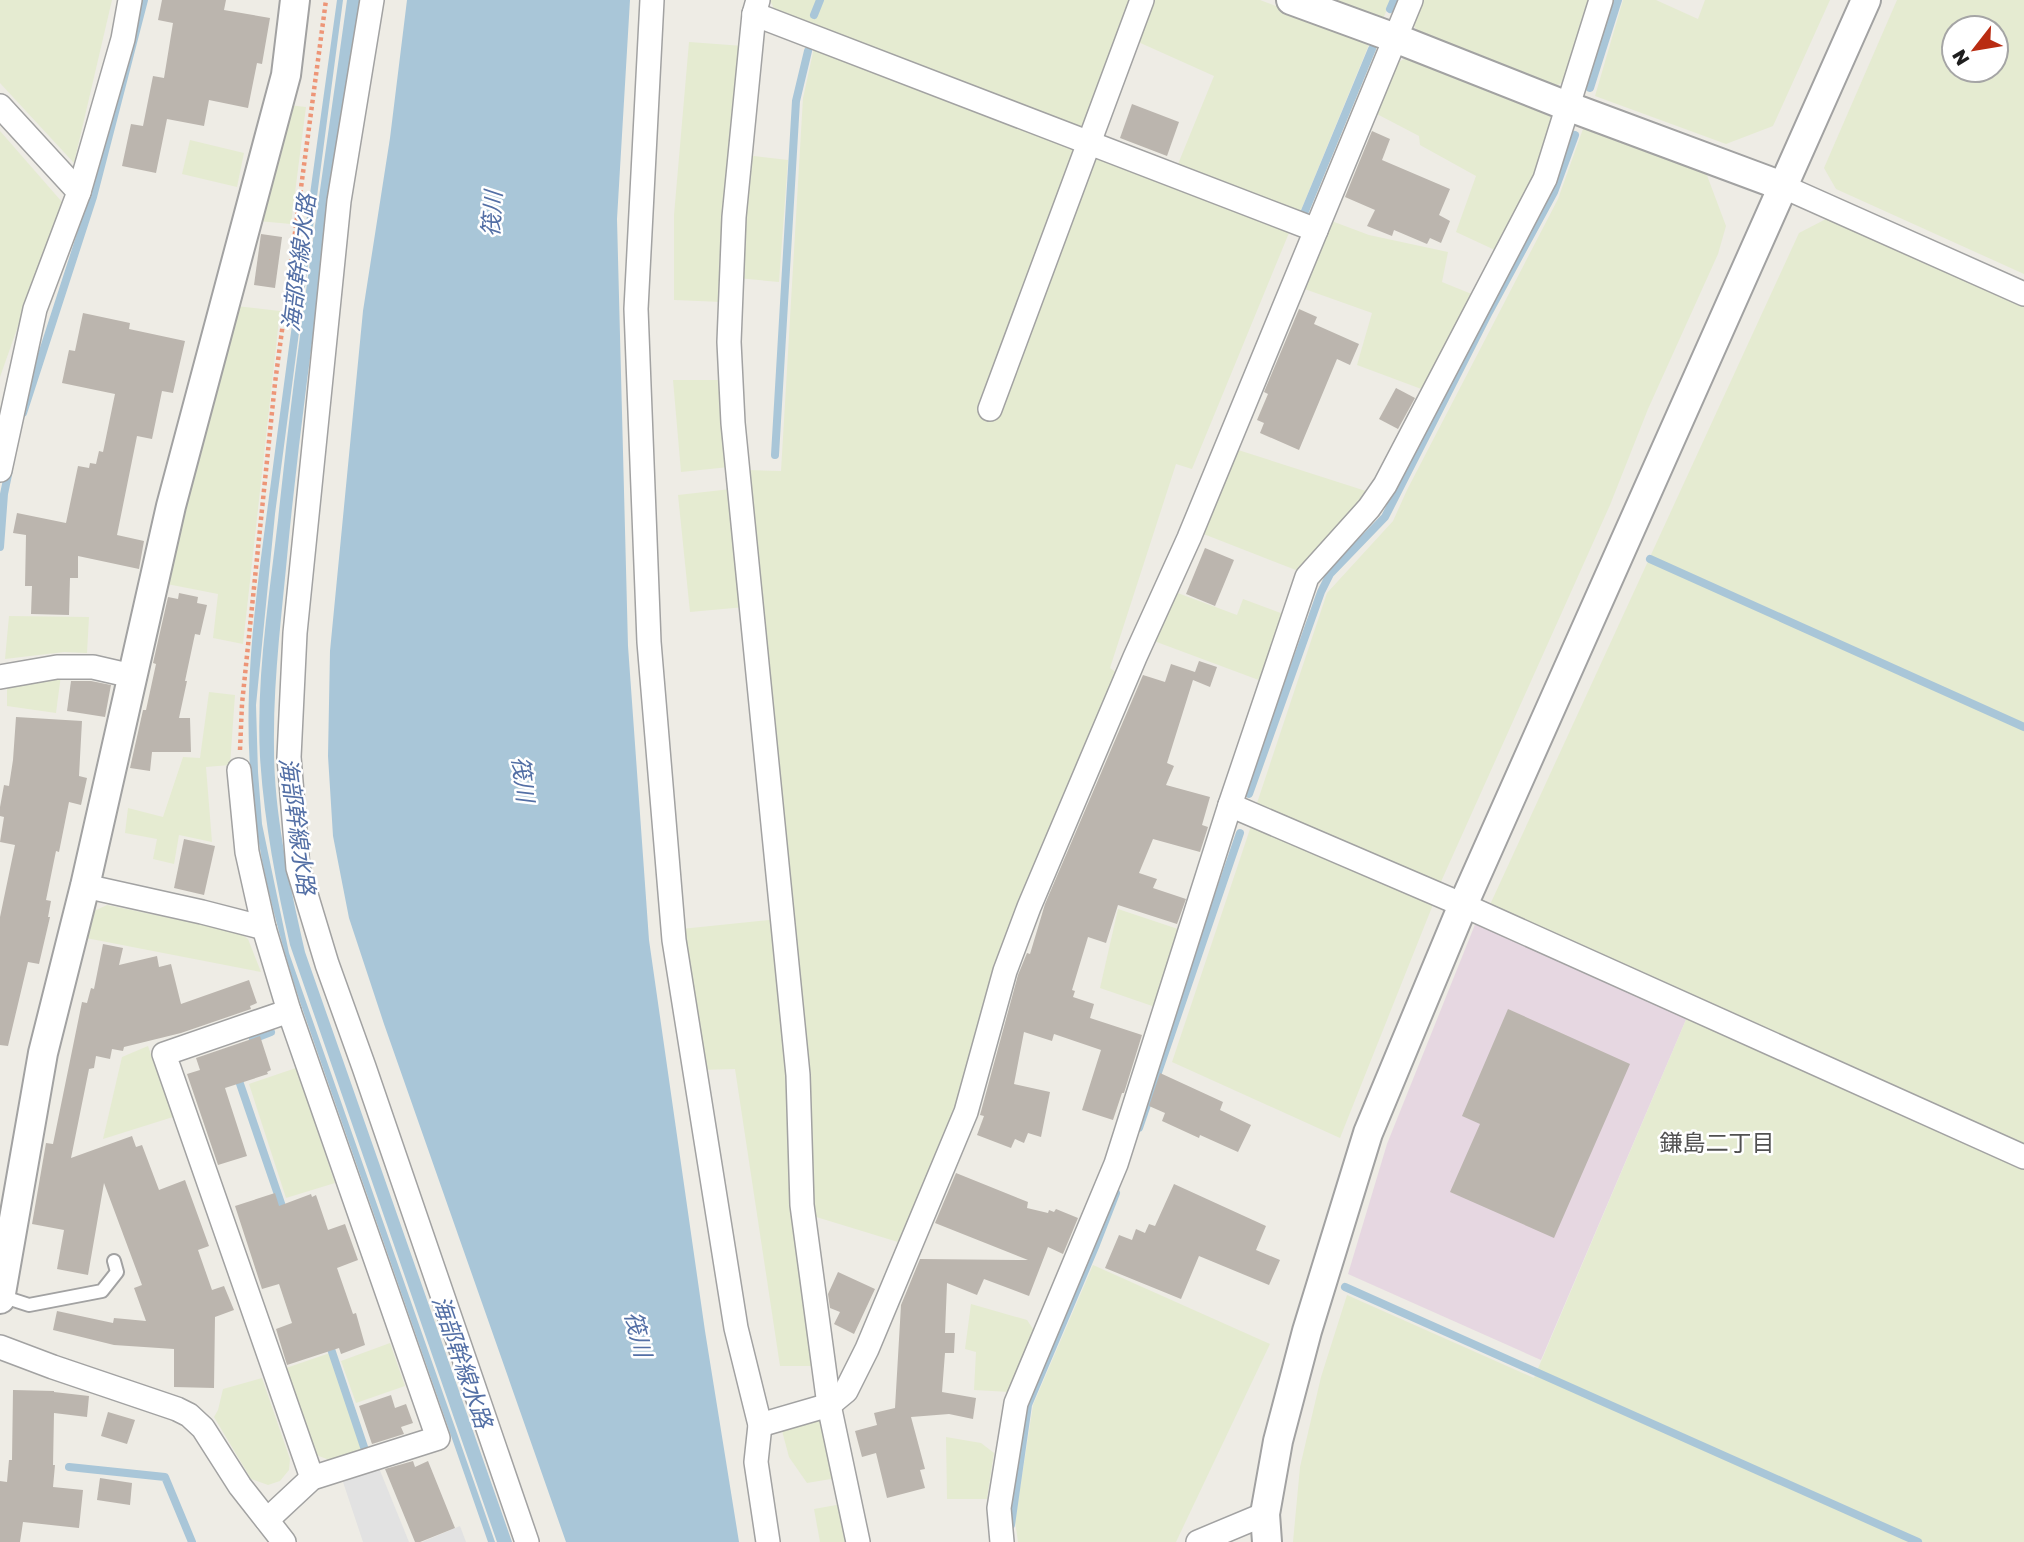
<svg xmlns="http://www.w3.org/2000/svg" width="2024" height="1542" font-family="'Golos Text','Noto Sans JP',sans-serif">
<style>
.industrial{fill:#e6d7e1}
.farmland{fill:#e5ebd1;fill-rule:evenodd}
.parking{fill:#e2e2e2}
.water{fill:#a9c6d8}
.lines{fill:none;stroke-linecap:round;stroke-linejoin:round}
.stream{stroke:#a9c6d8;stroke-width:8}
.building{fill:#bbb5ae}
.service-casing{stroke:#a2a2a2;stroke-width:16}
.minor-casing{stroke:#a2a2a2;stroke-width:26}
.tertiary-casing{stroke:#a2a2a2;stroke-width:32}
.path{stroke:#ed9577;stroke-width:4.5;stroke-dasharray:3.5 3.5;stroke-linecap:butt}
.service{stroke:#fff;stroke-width:12}
.minor{stroke:#fff;stroke-width:23}
.tertiary{stroke:#fff;stroke-width:28}
.labels{text-anchor:middle;stroke-width:5;stroke-linejoin:round;paint-order:stroke}
.water-label{font-size:23px;font-style:italic;fill:#536fa5;stroke:#fff}
.neighbourhood-label{font-size:23px;fill:#515151;stroke:#fff}
</style>
<rect width="100%" height="100%" fill="#eeece5"/>
<polygon class="industrial" points="1476,922 1688,1015 1541,1360 1348,1274 1387,1144"/>
<g class="farmland">
<polygon points="0,0 112,0 74,163 0,83"/>
<polygon points="770,0 1134,0 1082,129 775,11"/>
<polygon points="1151,0 1260,0 1370,42 1299,215 1176,169 1214,76 1136,41"/>
<polygon points="1332,0 1391,0 1383,19"/>
<polygon points="1422,0 1594,0 1565,81 1556,86 1418,32 1413,24"/>
<polygon points="1623,0 1656,0 1698,19 1705,0 1830,0 1773,126 1726,144 1595,96"/>
<path d="M1897 0H2024V274L1836 189 1824 168ZM1996 28V70H1954V28Z"/>
<polygon points="689,42 743,46 722,302 674,300 674,215"/>
<polygon points="814,48 1291,228 1192,469 1176,464 1110,668 1120,675 958,1106 898,1242 813,1216 746,470 781,471 803,98"/>
<polygon points="1406,58 1546,110 1554,124 1539,172 1497,251 1456,232 1476,176 1420,145 1419,136 1375,113 1393,65"/>
<polygon points="288,105 306,107 291,224 258,221"/>
<polygon points="1584,126 1705,170 1726,226 1718,254 1648,409 1610,505 1440,884 1256,806 1327,593 1393,521 1407,490 1558,199"/>
<polygon points="0,131 62,202 0,377"/>
<polygon points="190,140 244,153 237,187 182,174"/>
<polygon points="746,155 788,160 779,282 737,278"/>
<polygon points="1826,219 2024,306 2024,1148 1488,909 1799,233"/>
<polygon points="1329,220 1369,235 1448,252 1442,282 1474,295 1424,390 1357,365 1372,313 1299,287"/>
<polygon points="236,306 280,311 243,644 213,638 218,594 167,584"/>
<polygon points="673,380 725,380 729,467 681,472"/>
<polygon points="1235,449 1369,492 1301,572 1201,533"/>
<polygon points="731,489 745,607 690,612 678,495"/>
<polygon points="1175,592 1237,615 1243,599 1286,615 1264,682 1154,641"/>
<polygon points="9,616 89,617 87,653 64,652 5,659"/>
<polygon points="61,675 56,713 7,706 7,685"/>
<polygon points="209,692 235,695 230,765 206,767 212,842 179,835 174,864 153,859 157,839 125,833 128,808 163,817 183,757 200,758"/>
<polygon points="1252,823 1434,902 1340,1138 1172,1062"/>
<polygon points="107,905 238,932 248,939 261,972 86,938 92,912"/>
<polygon points="1118,909 1184,931 1158,1008 1100,988"/>
<polygon points="778,919 816,1366 780,1366 735,1069 700,1070 681,929"/>
<polygon points="1688,1015 2024,1165 2024,1542 1293,1542 1300,1467 1321,1377 1347,1295 1534,1378"/>
<polygon points="148,1046 173,1117 103,1139 122,1057"/>
<polygon points="296,1068 335,1183 286,1198 249,1084"/>
<polygon points="1093,1265 1270,1344 1176,1542 1018,1542 1015,1521 1033,1405"/>
<polygon points="971,1304 1027,1320 1035,1332 1010,1392 974,1390 976,1352 965,1349"/>
<polygon points="390,1343 405,1386 356,1403 341,1361"/>
<polygon points="330,1353 363,1452 335,1462 316,1455 286,1368"/>
<polygon points="262,1378 290,1459 289,1470 280,1481 268,1485 251,1479 214,1417 218,1410 223,1389"/>
<polygon points="825,1416 837,1478 807,1483 789,1457 781,1427"/>
<polygon points="946,1437 981,1443 994,1453 987,1499 947,1499"/>
<polygon points="842,1504 850,1542 820,1542 814,1509"/>
</g>
<g class="parking">
<polygon points="379,1468 409,1542 363,1542 343,1482"/>
<polygon points="460,1526 466,1542 422,1542"/>
</g>
<g class="water">
<path d="M337 0H343L275 514 256 705 258 772 262 824 289 953 495 1542H488L301 1005C276 927 255 850 250 768 243 663 262 555 275 451 295 301 316 150 337 0Z"/>
<path d="M347 0H361C335 182 306 364 288 547 282 613 273 680 274 748 274 816 290 885 305 952L512 1542H497L290 945C276 883 264 821 260 757 256 678 269 598 278 520 296 346 323 173 347 0Z"/>
<polygon points="407,0 630,0 617,219 628,646 649,940 705,1331 739,1542 566,1542 384,1024 349,918 333,836 328,756 330,651 363,311 390,138"/>
</g>
<g class="lines">
<g class="stream">
<polyline points="1390,9 1394,0"/>
<polyline points="814,15 820,0"/>
<polyline points="1590,88 1618,0"/>
<polyline points="1303,216 1372,49"/>
<polyline points="23,413 93,197 144,0"/>
<polyline points="775,455 796,101 808,51"/>
<polyline points="0,547 4,494 9,470"/>
<polyline points="1650,559 2024,727"/>
<polyline points="1249,794 1321,592 1330,574 1385,517 1489,312 1554,192 1575,135"/>
<polyline points="253,1039 271,1032"/>
<polyline points="237,1075 285,1215"/>
<polyline points="1139,1128 1240,833"/>
<polyline points="1345,1287 1918,1542"/>
<polyline points="329,1343 365,1450"/>
<polyline points="69,1467 165,1477 192,1542"/>
<polyline points="1011,1525 1028,1405 1095,1247 1116,1193"/>
</g>
</g>
<g class="building">
<polygon points="162,0 226,0 224,10 270,18 262,64 257,63 248,108 209,100 204,126 167,119 156,173 122,166 131,124 143,126 153,76 164,78 173,23 158,20"/>
<polygon points="1132,104 1179,122 1167,156 1120,138"/>
<polygon points="1372,131 1390,139 1382,160 1450,189 1439,215 1450,221 1441,243 1430,238 1427,244 1394,230 1392,236 1367,226 1375,210 1345,197"/>
<polygon points="261,234 282,237 275,288 254,285"/>
<polygon points="1299,309 1317,317 1314,324 1359,344 1350,365 1337,359 1299,450 1260,433 1264,423 1257,420 1268,394 1264,392"/>
<polygon points="83,313 130,323 129,329 185,341 173,393 162,391 152,439 137,436 117,535 144,541 139,569 78,556 78,578 70,578 69,615 31,614 32,586 25,586 26,535 13,533 17,513 66,523 78,466 89,468 90,463 96,464 99,451 103,452 115,394 62,383 69,350 75,351"/>
<polygon points="1396,388 1415,398 1398,429 1379,419"/>
<polygon points="1205,548 1234,560 1215,606 1186,594"/>
<polygon points="179,593 198,597 197,603 207,605 200,635 195,634 185,681 187,681 179,718 190,718 191,752 152,752 150,771 130,768 143,710 146,710 156,664 153,663 168,597 178,599"/>
<polygon points="1199,661 1217,667 1210,687 1193,680 1167,763 1174,766 1166,785 1210,797 1202,825 1208,827 1200,852 1153,839 1139,873 1157,879 1153,888 1186,899 1177,924 1118,905 1106,943 1088,937 1072,990 1075,991 1073,997 1094,1004 1090,1018 1142,1035 1124,1093 1122,1093 1113,1120 1082,1110 1101,1050 1054,1034 1052,1041 1024,1032 1014,1084 1050,1092 1041,1137 1028,1133 1024,1143 1015,1139 1011,1148 977,1135 984,1116 980,1115 1018,975 1027,953 1030,954 1045,904 1143,675 1165,682 1171,664 1195,672"/>
<polygon points="71,681 91,681 111,685 105,717 67,711"/>
<polygon points="16,717 82,721 79,776 87,778 81,805 69,802 59,852 56,851 46,900 51,901 48,917 50,917 39,964 28,962 8,1046 0,1045 0,917 15,845 0,842 4,817 0,816 0,807 4,785 9,786 13,760"/>
<polygon points="184,839 215,846 204,895 174,888"/>
<polygon points="103,944 123,948 119,965 157,956 159,967 171,964 181,1004 249,980 257,1003 250,1006 251,1009 181,1033 124,1047 123,1051 112,1049 110,1059 96,1056 94,1068 89,1069 71,1158 132,1136 136,1147 142,1145 159,1190 185,1180 209,1246 198,1250 212,1290 224,1286 234,1310 215,1317 214,1388 174,1387 174,1349 114,1345 53,1330 57,1311 113,1323 114,1318 146,1321 134,1288 142,1285 104,1183 88,1275 57,1269 64,1230 32,1224 46,1143 53,1144 82,1002 87,1003 91,988 94,989"/>
<polygon points="1508,1009 1630,1064 1554,1238 1450,1192 1480,1124 1462,1116"/>
<polygon points="260,1036 271,1070 267,1072 268,1074 225,1088 247,1156 218,1165 187,1074 200,1070 196,1058"/>
<polygon points="1160,1073 1223,1102 1220,1110 1251,1125 1238,1152 1200,1135 1199,1138 1162,1121 1165,1113 1149,1106"/>
<polygon points="956,1173 1028,1202 1027,1208 1048,1213 1049,1210 1054,1212 1056,1209 1078,1218 1063,1254 1048,1247 1029,1296 984,1279 977,1295 947,1283 945,1333 955,1333 954,1353 945,1353 942,1392 976,1398 973,1419 949,1414 911,1417 925,1469 920,1470 925,1488 887,1498 876,1453 862,1457 855,1431 877,1425 874,1413 895,1408 901,1305 920,1259 1028,1260 935,1223"/>
<polygon points="1174,1184 1266,1226 1256,1250 1280,1260 1269,1285 1199,1256 1181,1299 1105,1268 1119,1235 1132,1240 1136,1229 1145,1233 1149,1224 1155,1226"/>
<polygon points="275,1193 279,1206 311,1194 312,1197 316,1195 328,1230 345,1224 358,1260 337,1268 353,1314 356,1313 365,1345 341,1354 339,1348 287,1365 276,1329 292,1323 279,1284 262,1289 235,1206"/>
<polygon points="838,1272 875,1289 854,1334 834,1324 840,1312 830,1308 828,1294"/>
<polygon points="13,1390 54,1391 54,1392 89,1396 87,1417 54,1413 53,1465 55,1465 53,1487 83,1490 79,1528 23,1522 20,1542 0,1542 0,1481 7,1482 9,1460 12,1460"/>
<polygon points="391,1395 395,1408 406,1404 413,1423 401,1427 404,1434 372,1444 359,1406"/>
<polygon points="108,1412 135,1420 127,1444 101,1436"/>
<polygon points="413,1461 415,1467 428,1461 455,1528 420,1542 415,1542 385,1469"/>
<polygon points="100,1478 132,1483 130,1505 97,1500"/>
</g>
<g class="lines">
<g class="service-casing">
<polyline id="service" points="1,1296 29,1305 102,1291 117,1272 114,1261"/>
</g>
<g class="minor-casing">
<g id="minor">
<polyline points="372,0 339,201 295,633 289,757 298,868 327,964 364,1067 527,1542"/>
<polyline points="652,0 636,309 649,642 674,940 736,1328 760,1425 756,1462 768,1542"/>
<polyline points="758,0 754,14 734,217 729,342 733,423 798,1075 802,1205 829,1405 858,1542"/>
<polyline points="754,14 1316,230"/>
<polyline points="0,106 79,192 35,309 0,470"/>
<polyline points="1782,186 2024,294"/>
<polyline points="79,192 123,39 130,0"/>
<polyline points="990,409 1142,0"/>
<polyline points="0,677 57,667 93,667 132,676"/>
<polyline points="239,770 247,852 264,928 289,1011 438,1438 312,1478 267,1520"/>
<polyline points="1230,805 1463,905 2024,1157"/>
<polyline points="85,886 202,912 264,928"/>
<polyline points="289,1011 164,1054 312,1478"/>
<polyline points="0,1347 53,1367 177,1409 189,1415 203,1428 240,1486 284,1542"/>
<polyline points="760,1425 829,1405 846,1391 867,1349 966,1112 1005,971 1029,907 1135,657 1189,538 1411,0"/>
<polyline points="1002,1542 999,1508 1016,1403 1116,1164 1230,805 1307,577 1369,508 1385,485 1545,179 1601,0"/>
<polyline points="1198,1542 1265,1514"/>
</g>
</g>
<g class="tertiary-casing">
<g id="tertiary">
<polyline points="1291,0 1395,38 1567,106 1782,186"/>
<polyline points="0,1299 43,1053 85,886 171,506 286,75 295,0"/>
<polyline points="1267,1542 1265,1514 1278,1441 1307,1331 1368,1133 1463,905 1866,0"/>
</g>
</g>
<polyline class="path" points="240,750 242,704 275,383 326,0"/>
<use href="#service" class="service"/>
<use href="#minor" class="minor"/>
<use href="#tertiary" class="tertiary"/>
</g>
<g class="labels">
<g class="water-label">
<text transform="translate(492 214) rotate(-86)" y="8">筏川</text>
<text transform="translate(299 263) rotate(-83)" y="8">海部幹線水路</text>
<text transform="translate(523 779) rotate(83)" y="8">筏川</text>
<text transform="translate(297 826) rotate(82)" y="8">海部幹線水路</text>
<text transform="translate(638 1334) rotate(76)" y="8">筏川</text>
<text transform="translate(462 1362) rotate(71)" y="8">海部幹線水路</text>
</g>
<g class="neighbourhood-label">
<text x="1717" y="1151">鎌島二丁目</text>
</g>
</g>
<g transform="translate(1975 49) rotate(239)"><circle r="33" fill="#ffffff" stroke="#a5a5a5" stroke-width="2"/>
<path d="M0-5L12 26L0 18L-12 26Z" fill="#b92c12"/>
<text y="-10" font-size="19" font-weight="bold" text-anchor="middle" fill="#1e1e1e">N</text>
</g>
</svg>
